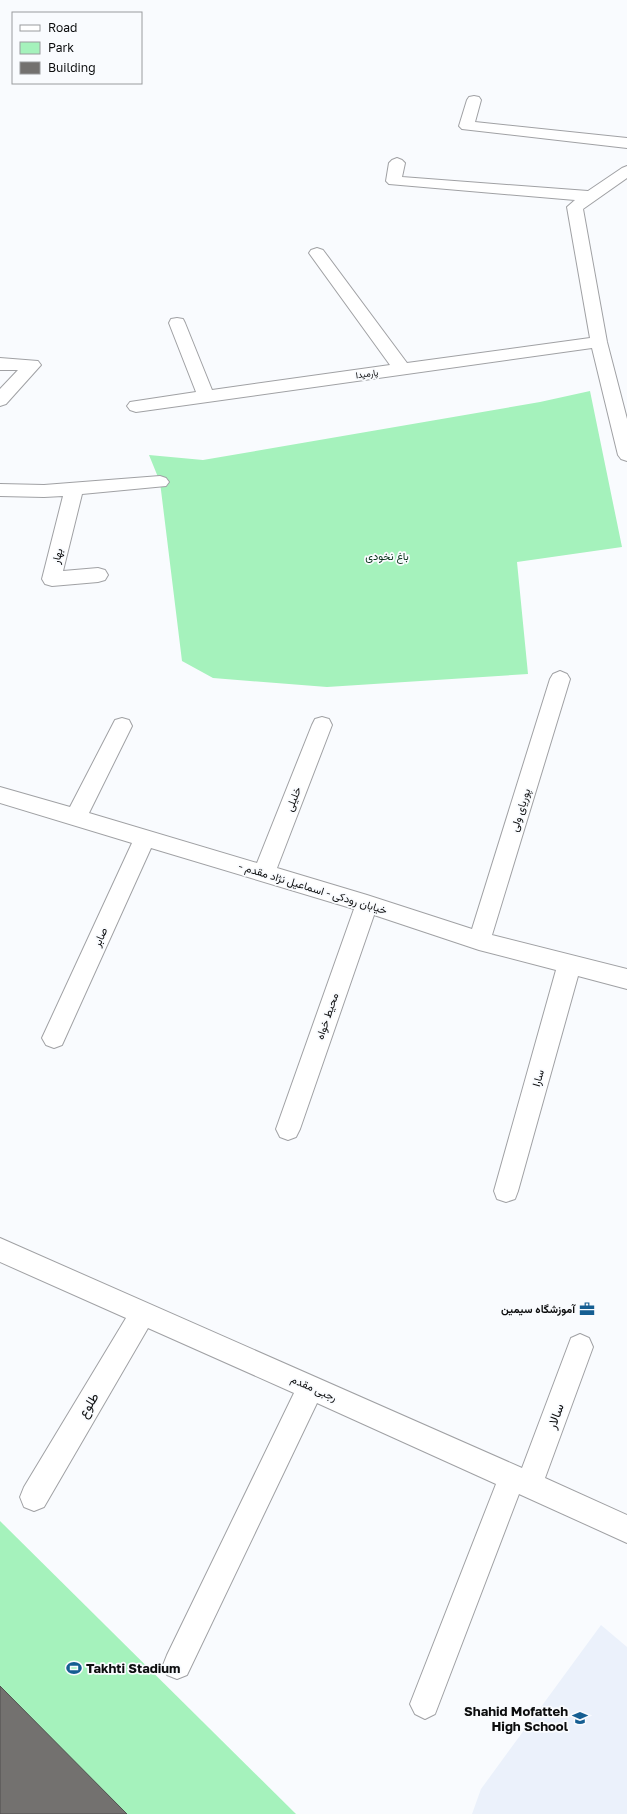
<svg xmlns="http://www.w3.org/2000/svg" width="627" height="1814" font-family="'Golos Text',Vazirmatn,sans-serif">
<style>
.built{fill:#ebf1fb}
.green{fill:#a5f2bc}
.building{fill:#73716f;stroke:#504f4e}
.lines{fill:none;stroke-linecap:round;stroke-linejoin:round}
.minor-casing{stroke:#a0a1a4;stroke-width:2}
.minor{fill:#fff;fill-rule:evenodd}
.labels{text-anchor:middle;stroke-width:3.5;stroke-linejoin:round;paint-order:stroke}
.far-street-label{font-size:9px;fill:#0c0d0e;stroke:#f9fbfe}
.street-label{font-size:11px;fill:#0c0d0e;stroke:#f9fbfe}
.park-label{font-size:11px;fill:#0b341c;stroke:#f9fbfe}
.poi-label{font-size:11px;font-weight:bold;fill:#0c0d0e;stroke:#f9fbfe;text-anchor:end}
.near-street-label{font-size:13px;fill:#0c0d0e;stroke:#f9fbfe}
.near-poi-label{font-size:13px;font-weight:bold;fill:#0c0d0e;stroke:#f9fbfe;text-anchor:start}
</style>
<rect width="100%" height="100%" fill="#f9fbfe"/>
<polygon class="built" points="601,1625 627,1647 627,1814 472,1814 481,1789"/>
<g class="green">
<polygon points="590,391 622,547 517,562 528,674 327,687 213,678 182,661 160,482 149,455 203,460 540,402"/>
<polygon points="0,1521 296,1814 0,1814"/>
</g>
<polygon class="building" points="0,1686 127,1814 0,1814"/>
<g class="lines">
<g class="minor-casing">
<g id="minor">
<polygon points="474,96 479,97 481,100 475,122 627,138 627,148 462,129 459,126 467,100 469,97"/>
<polygon points="397,158 402,160 405,163 402,177 588,191 622,168 627,166 627,178 583,209 607,342 627,419 627,461 621,459 618,455 592,348 136,412 130,410 127,406 130,402 196,392 169,323 171,319 177,318 183,319 185,323 212,390 390,365 309,253 311,250 317,248 323,250 407,363 590,338 567,207 575,200 389,184 386,181 389,163 392,160"/>
<polygon points="0,358 38,361 41,365 6,404 0,406 0,389 18,370 0,370"/>
<polygon points="160,476 166,478 169,482 166,486 82,494 63,571 98,568 105,570 108,575 105,580 98,582 52,586 45,584 42,579 63,496 44,497 0,496 0,484 44,485"/>
<polygon points="560,671 567,674 570,679 492,935 627,969 627,989 578,976 518,1191 515,1199 506,1202 497,1199 494,1191 556,970 479,950 374,915 300,1129 296,1137 288,1140 280,1137 276,1129 354,909 151,848 62,1045 54,1048 46,1045 42,1038 132,843 0,803 0,787 70,807 115,720 122,718 129,720 132,726 89,813 257,863 312,725 315,719 322,717 329,719 332,725 277,868 367,895 472,929 550,679 553,674"/>
<polygon points="0,1238 522,1468 571,1338 580,1334 589,1338 593,1347 545,1478 627,1515 627,1543 519,1494 435,1714 425,1719 415,1714 410,1704 496,1484 317,1403 187,1675 177,1679 167,1675 163,1665 167,1655 294,1393 148,1328 44,1507 34,1511 24,1507 20,1497 24,1487 126,1318 0,1262"/>
</g>
</g>
<use href="#minor" class="minor"/>
</g>
<defs>
<g id="office-bare" transform="scale(1.2)"><path d="M-6-3h4V-5.5h4V-3h4V5H-6ZM-1-4.5V-3h2v-1.5ZM-6 0V1H6V0Z" fill="#155e92" stroke="#f9fbfe" stroke-width="2.5" paint-order="stroke"/></g>
<g id="stadium-bare" transform="scale(1.2)"><path d="M0-5a6.5 5 0 1 0 0 10a6.5 5 0 1 0 0-10ZM-3.5-1.8h7v3.6h-7Z" fill="#155e92" stroke="#f9fbfe" stroke-width="2.5" paint-order="stroke"/></g>
<g id="school-bare" transform="scale(1.2)"><path d="M0-5L7-2L0 1L-7-2ZM-4 1L0 2.5L4 1V4Q0 6-4 4Z" fill="#155e92" stroke="#f9fbfe" stroke-width="2.5" paint-order="stroke"/></g>
</defs>
<g fill-rule="evenodd">
<use href="#office-bare" x="587" y="1309"/>
<use href="#stadium-bare" x="74" y="1668"/>
<use href="#school-bare" x="580" y="1718"/>
</g>
<g class="labels">
<g class="far-street-label">
<text transform="translate(367 374) rotate(-8)" y="3">پارمیدا</text>
</g>
<g class="street-label">
<text transform="translate(57 556) rotate(-77)" y="4">بهار</text>
<text transform="translate(293 799) rotate(-69)" y="4">خلیلی</text>
<text transform="translate(520 810) rotate(-73)" y="4">پوریای ولی</text>
<text transform="translate(313 888) rotate(17)" y="4">- خیابان رودکی - اسماعیل نژاد مقدم</text>
<text transform="translate(100 937) rotate(-66)" y="4">صابر</text>
<text transform="translate(327 1016) rotate(-71)" y="4">محیط خواه</text>
<text transform="translate(538 1078) rotate(-74)" y="4">سارا</text>
<text transform="translate(314 1388) rotate(24)" y="4">رجبی مقدم</text>
</g>
<g class="park-label">
<text x="387" y="560">باغ نخودی</text>
</g>
<g class="poi-label">
<text x="575" y="1313">آموزشگاه سیمین</text>
</g>
<g class="near-street-label">
<text transform="translate(88 1405) rotate(-59)" y="5">طلوع</text>
<text transform="translate(555 1416) rotate(-70)" y="5">سالار</text>
</g>
<g class="near-poi-label">
<text x="86" y="1673">Takhti Stadium</text>
<text x="568" y="1716" text-anchor="end">Shahid Mofatteh<tspan x="568" dy="15">High School</tspan></text>
</g>
</g>
<rect x="12" y="12" width="130" height="72" fill="#f9fbfe" stroke="#9a9c9e"/>
<rect x="20" y="25" width="20" height="6" fill="#ffffff" stroke="#9a9c9e"/>
<text x="48" y="32" font-size="12" fill="#0c0d0e">Road</text>
<rect x="20" y="42" width="20" height="12" fill="#a5f2bc" stroke="#9a9c9e"/>
<text x="48" y="52" font-size="12" fill="#0c0d0e">Park</text>
<rect x="20" y="62" width="20" height="12" fill="#73716f" stroke="#9a9c9e"/>
<text x="48" y="72" font-size="12" fill="#0c0d0e">Building</text>
</svg>
